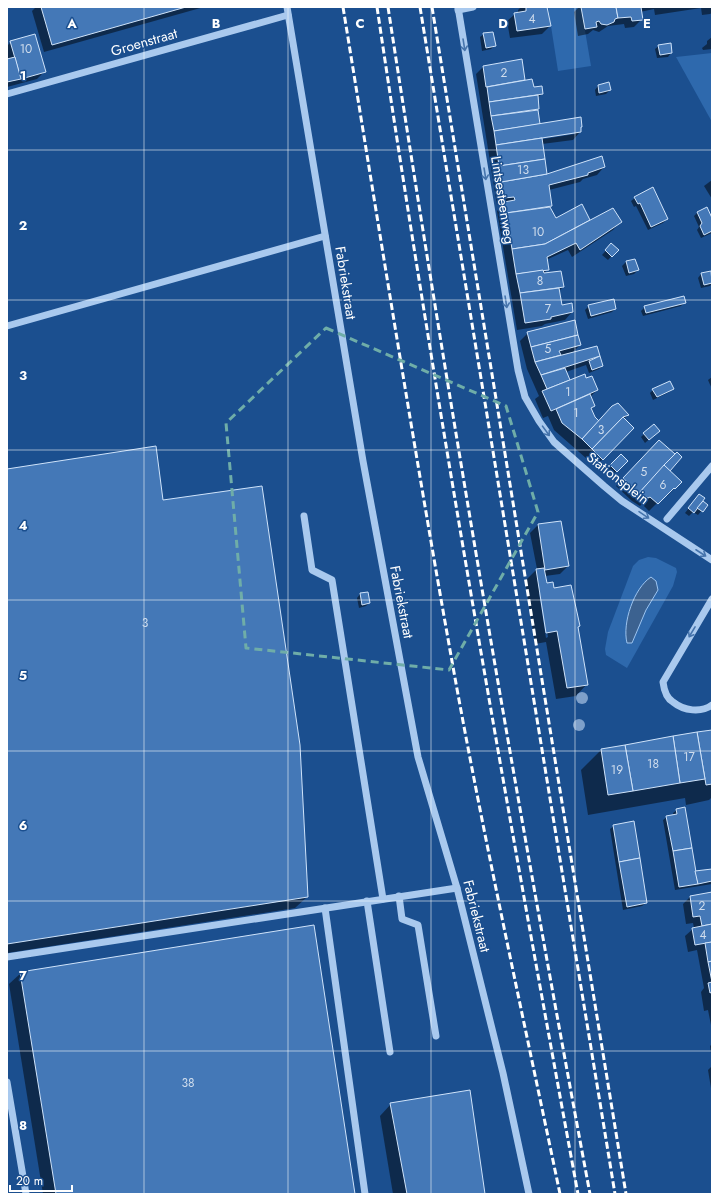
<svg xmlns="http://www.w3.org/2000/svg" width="719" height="1201" font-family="Jost,sans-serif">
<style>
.green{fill:#2e69ad}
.water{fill:#3c6290;stroke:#9cc4f0}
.shadow{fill:#0007;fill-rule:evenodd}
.building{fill:#4478b7;stroke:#cfe3fa}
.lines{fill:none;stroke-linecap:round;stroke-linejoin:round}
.minor{stroke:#a9c9ee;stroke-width:7}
.rail{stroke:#fff;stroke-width:3;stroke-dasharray:7 3;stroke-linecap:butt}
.tree{fill:#7ea0ca}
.oneway{stroke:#4674ac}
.marked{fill:none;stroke:#6fada8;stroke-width:3;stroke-dasharray:8 5;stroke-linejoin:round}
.grid{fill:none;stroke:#fff;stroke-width:1;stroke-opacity:0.55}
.labels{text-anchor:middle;stroke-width:3;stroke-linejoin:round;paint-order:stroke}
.number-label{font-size:12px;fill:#d0dded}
.street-label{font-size:14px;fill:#fff;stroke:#1b4f8f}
.grid-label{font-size:13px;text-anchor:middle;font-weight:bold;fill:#fff;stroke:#1b4f8f;stroke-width:3;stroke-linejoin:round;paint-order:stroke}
</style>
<rect width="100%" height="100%" fill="#1b4f8f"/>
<g class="green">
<polygon points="548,7 581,7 591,66 558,71"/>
<polygon points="712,53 712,122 676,57"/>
<polygon points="648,557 656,558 676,568 677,572 673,586 627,668 606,655 605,649 608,632 633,566 639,560"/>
</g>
<path class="water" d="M651 577 656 581 658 590 646 610 632 643H627C622 623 634 588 651 577Z"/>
<g class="shadow">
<polygon points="36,7 204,7 44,52 32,11"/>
<polygon points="521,7 546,7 550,26 542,34 510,38 507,21 515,14 518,13 518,10"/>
<polygon points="579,7 712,7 712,13 710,14 702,15 701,8 655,15 654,9 640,12 642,19 634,27 625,28 624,24 608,26 599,32 593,30 588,34 578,36 574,12"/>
<polygon points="484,34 494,46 491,49 482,51 480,37"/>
<polygon points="712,37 712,49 703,50 702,48 707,44 707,41"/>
<polygon points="11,42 45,71 37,79 7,87 7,46"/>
<polygon points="659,46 671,53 668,57 657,58 655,49"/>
<path d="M521 60 524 81 542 94 537 98 538 108 536 110 539 125 581 127 580 128V132L573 140 542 144 546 175 604 167 597 175 583 179 580 182 549 190 551 206 549 208 555 219 582 205 590 221 620 222 613 230 572 257 568 250 546 260 548 269 543 274 563 287 559 291 561 306 572 312 565 320 545 324 542 326 517 330 497 211 504 204 497 205 476 74 483 67ZM575 132V134L537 140V138Z"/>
<polygon points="598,86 610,90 606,94 596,96 595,90"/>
<polygon points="712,180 712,199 704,186"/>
<polygon points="635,198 667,219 663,223 648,230 636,206 634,207 631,201"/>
<polygon points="707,209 712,220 712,233 701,238 697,230 699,227 694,216 697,213"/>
<polygon points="611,245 617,250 608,260 602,255"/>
<polygon points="635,260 638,270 634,274 626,276 622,266 626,262"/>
<polygon points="710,272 712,283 710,286 701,288 698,278 701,274"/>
<polygon points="685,302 681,306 643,316 641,311 645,307"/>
<polygon points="589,306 615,309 612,312 588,319 585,310"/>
<polygon points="528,333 580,345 571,354 596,347 602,366 599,369 589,373 586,365 566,372 570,381 586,380 597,390 590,397 594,406 591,409 595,418 598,422 628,415 624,419 603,459 595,466 554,430 548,416 543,418 535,399 539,396 527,369 520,341"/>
<polygon points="712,377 712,389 708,380"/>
<polygon points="673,389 669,392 653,400 650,393 653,390"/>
<polygon points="654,425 655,434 645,443 641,437"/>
<polygon points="651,449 668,471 680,482 667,496 666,494 649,511 642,504 640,506 632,501 616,486"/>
<polygon points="621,456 626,461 613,475 607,469"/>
<polygon points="7,470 162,502 307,897 295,908 7,953"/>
<polygon points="696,499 706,505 698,515 693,512 689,516 685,513"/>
<path d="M560 522 568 566 560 574 545 576 546 584 553 590 577 627 587 684 576 696 556 699 546 642 535 644 525 581 537 569 530 533 538 525ZM539 593H541L548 637 546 638Z"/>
<polygon points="360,594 369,603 366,606 359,608 357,598"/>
<polygon points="712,731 712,797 709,800 686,805 685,798 588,815 581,770 601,750"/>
<polygon points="677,810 695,873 712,870 712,884 675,890 663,820 667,817 673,816 673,813"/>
<polygon points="614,826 646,903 642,906 623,910 610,829"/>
<polygon points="712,893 712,1030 708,1010 704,1011 701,992 704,988 697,950 688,952 685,936 694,928 693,923 686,924 683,904 690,897"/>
<polygon points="21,973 354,1194 43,1194 9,984"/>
<polygon points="712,1044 712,1061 710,1046"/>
<polygon points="712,1066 712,1094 708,1070"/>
<polygon points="391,1104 484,1194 393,1194 380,1116"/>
</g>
<g class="building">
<polygon points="41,7 186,7 52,45"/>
<polygon points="526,7 547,7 551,26 517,31 514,13 526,11"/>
<polygon points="581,7 616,7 618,18 615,19 614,22 607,25 601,24 599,21 596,22 597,27 585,29"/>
<polygon points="616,7 641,7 643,20 632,21 631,17 618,18"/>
<polygon points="493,32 496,46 486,48 483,33"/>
<polygon points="35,34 46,72 21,79 10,41"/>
<polygon points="671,43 672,53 660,55 658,45"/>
<polygon points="15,57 21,79 7,82 7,59"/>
<polygon points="522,59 525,80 486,87 483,66"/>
<polygon points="532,79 534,87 542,86 543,94 489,102 487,87"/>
<polygon points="609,82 611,90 599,93 598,85"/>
<polygon points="538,95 539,109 491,116 489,102"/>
<polygon points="538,110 540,124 494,131 491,116"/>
<polygon points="581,117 582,127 581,127 581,132 496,145 494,131"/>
<polygon points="542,138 545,159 499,166 496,145"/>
<polygon points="602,156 605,167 588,173 588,175 549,185 552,206 506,213 504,202 515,200 514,197 504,198 501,182 547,174"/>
<polygon points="545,159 547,174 501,182 499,166"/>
<polygon points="653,187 668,219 651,227 640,203 638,204 634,197"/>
<polygon points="582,204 590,220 545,244 512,249 506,213 550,207 556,218"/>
<polygon points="707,207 712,218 712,231 704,235 700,226 702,223 697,212"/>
<polygon points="613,208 622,222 580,250 576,243 547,257 549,270 516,274 512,249 545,244"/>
<polygon points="611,243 619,250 612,257 605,250"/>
<polygon points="635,259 639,270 629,273 626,261"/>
<polygon points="543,270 544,273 561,271 564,287 520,293 516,274"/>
<polygon points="711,271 712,283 704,285 701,273"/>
<polygon points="559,288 562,305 572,303 573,312 551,317 551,319 525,323 520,293"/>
<polygon points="684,296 686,303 646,313 644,306"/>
<polygon points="614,299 616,309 591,316 588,305"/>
<polygon points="575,320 578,335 531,347 527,332"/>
<polygon points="578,335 581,345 559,351 561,355 535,362 531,347"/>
<polygon points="597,346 600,356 541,375 535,362"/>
<polygon points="600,356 603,366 592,370 589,361"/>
<polygon points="565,368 570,380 547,389 541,375"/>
<polygon points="585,374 586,378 592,376 598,390 551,411 542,391"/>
<polygon points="670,381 674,389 657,397 652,389"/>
<polygon points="590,394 595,406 591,408 595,417 599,421 582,439 562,423 556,409"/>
<polygon points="618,403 629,415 623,417 592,449 582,439 612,406"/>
<polygon points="623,417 634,428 603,460 592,449"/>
<polygon points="654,424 660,431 649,440 643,433"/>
<polygon points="659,440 675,454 639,493 623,478"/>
<polygon points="156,446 163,500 262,486 300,745 308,897 7,944 7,469"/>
<polygon points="677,452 682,457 670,471 664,465"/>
<polygon points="621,454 628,461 617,472 610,465"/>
<polygon points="664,465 682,482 675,489 674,488 658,504 650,497 648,498 639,493"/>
<polygon points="699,494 705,498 694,513 688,508"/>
<polygon points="703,501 708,505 703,512 697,508"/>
<polygon points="561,521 569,566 545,570 538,524"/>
<polygon points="544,568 547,583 553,582 554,588 571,585 580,626 578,627 588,685 567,688 557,631 546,633 536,569"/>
<polygon points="368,592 370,603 362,605 360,593"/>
<polygon points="712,730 712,784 706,785 697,732"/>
<polygon points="697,732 705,779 680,783 673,736"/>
<polygon points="673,736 680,783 633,791 625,745"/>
<polygon points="625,745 633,791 608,795 601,749"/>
<polygon points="685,807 692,848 673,851 666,816 677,814 676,809"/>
<polygon points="634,821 640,858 619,862 613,825"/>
<polygon points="692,848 698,884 679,887 673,851"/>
<polygon points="640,858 647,903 627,907 619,862"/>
<polygon points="712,869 712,881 698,884 695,871"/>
<polygon points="712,892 712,924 702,926 700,916 693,917 690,896"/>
<polygon points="712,924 712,942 695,945 692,928"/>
<polygon points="314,925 355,1194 56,1194 20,972"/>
<polygon points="712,942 712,961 708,962 705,943"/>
<polygon points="712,961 712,992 710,993 708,983 712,982 708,962"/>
<polygon points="470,1090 485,1194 407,1194 390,1103"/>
</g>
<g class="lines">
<g class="minor">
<polyline points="287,7 363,461 418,757 457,888 503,1073 529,1194"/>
<polyline points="458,7 518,370 525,397 539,421 554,442 604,486 622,501 712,560"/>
<polyline points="458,10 473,7"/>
<polyline points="7,94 288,15"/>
<polyline points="7,326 325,236"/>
<polyline points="304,516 312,570 332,580 383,899"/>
<polyline points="667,519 712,466"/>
<path d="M712 599 663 682C664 690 666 698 673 702 684 711 701 713 712 705"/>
<polyline points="399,896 402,919 418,925 436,1036"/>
<polyline points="367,901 390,1052"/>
<polyline points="325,908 365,1194"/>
<polyline points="7,957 457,888"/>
<polyline points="7,1082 26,1194"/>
</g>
<g class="rail">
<path d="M343 7C380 234 416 462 457 689 488 858 525 1026 560 1194"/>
<path d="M377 7C436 404 505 799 578 1194"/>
<path d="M388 7C449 404 516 799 590 1194"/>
<polyline points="420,7 615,1194"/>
<polyline points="432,7 626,1194"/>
</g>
</g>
<g class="tree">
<circle cx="582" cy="698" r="6"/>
<circle cx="579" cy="725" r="6"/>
</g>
<defs><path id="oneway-shaft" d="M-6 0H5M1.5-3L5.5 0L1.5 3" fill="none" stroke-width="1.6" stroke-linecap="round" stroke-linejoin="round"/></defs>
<g class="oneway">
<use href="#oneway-shaft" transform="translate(464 45) rotate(81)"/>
<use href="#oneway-shaft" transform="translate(485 174) rotate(81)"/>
<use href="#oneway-shaft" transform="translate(506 302) rotate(81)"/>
<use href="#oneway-shaft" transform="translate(546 431) rotate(54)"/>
<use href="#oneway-shaft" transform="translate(644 515) rotate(34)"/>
<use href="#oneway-shaft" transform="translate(701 553) rotate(33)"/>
<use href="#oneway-shaft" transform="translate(692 632) rotate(121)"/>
</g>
<path class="marked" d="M326 328 506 406 538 512 449 670 246 648 226 423Z"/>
<path class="grid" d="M144 7V1194M288 7V1194M431 7V1194M575 7V1194M7 150H712M7 300H712M7 450H712M7 600H712M7 751H712M7 901H712M7 1051H712"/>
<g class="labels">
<g class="number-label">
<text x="532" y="23">4</text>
<text x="26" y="53">10</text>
<text x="504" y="77">2</text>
<text x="523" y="174">13</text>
<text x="538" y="236">10</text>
<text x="540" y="285">8</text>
<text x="548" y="313">7</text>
<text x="548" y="353">5</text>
<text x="568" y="396">1</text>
<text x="576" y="417">1</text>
<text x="601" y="434">3</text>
<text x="644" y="476">5</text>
<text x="663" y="489">6</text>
<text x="145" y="627">3</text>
<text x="689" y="761">17</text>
<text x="653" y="768">18</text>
<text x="617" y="774">19</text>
<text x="702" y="910">2</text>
<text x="703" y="939">4</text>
<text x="188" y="1087">38</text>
</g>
<g class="street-label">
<text transform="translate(144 42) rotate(-16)" y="5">Groenstraat</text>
<text transform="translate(503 200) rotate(81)" y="5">Lintsesteenweg</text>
<text transform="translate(346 283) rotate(81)" y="5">Fabriekstraat</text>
<text transform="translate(618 478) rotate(38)" y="5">Stationsplein</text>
<text transform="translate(402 602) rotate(79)" y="5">Fabriekstraat</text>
<text transform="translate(477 916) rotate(76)" y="5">Fabriekstraat</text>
</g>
</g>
<g class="grid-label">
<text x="72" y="28">A</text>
<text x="216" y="28">B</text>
<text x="360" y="28">C</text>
<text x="503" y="28">D</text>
<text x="647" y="28">E</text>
<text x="23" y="80">1</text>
<text x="23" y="230">2</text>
<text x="23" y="380">3</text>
<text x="23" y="530">4</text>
<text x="23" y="680">5</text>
<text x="23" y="830">6</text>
<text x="23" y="980">7</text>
<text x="23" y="1130">8</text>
</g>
<rect width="719" height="1201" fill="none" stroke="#ffffff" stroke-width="16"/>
<path d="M10 1185v6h62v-6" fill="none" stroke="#ffffff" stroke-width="2"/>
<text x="16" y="1185" font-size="12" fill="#ffffff" stroke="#1b4f8f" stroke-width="3" paint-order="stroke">20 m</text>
</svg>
